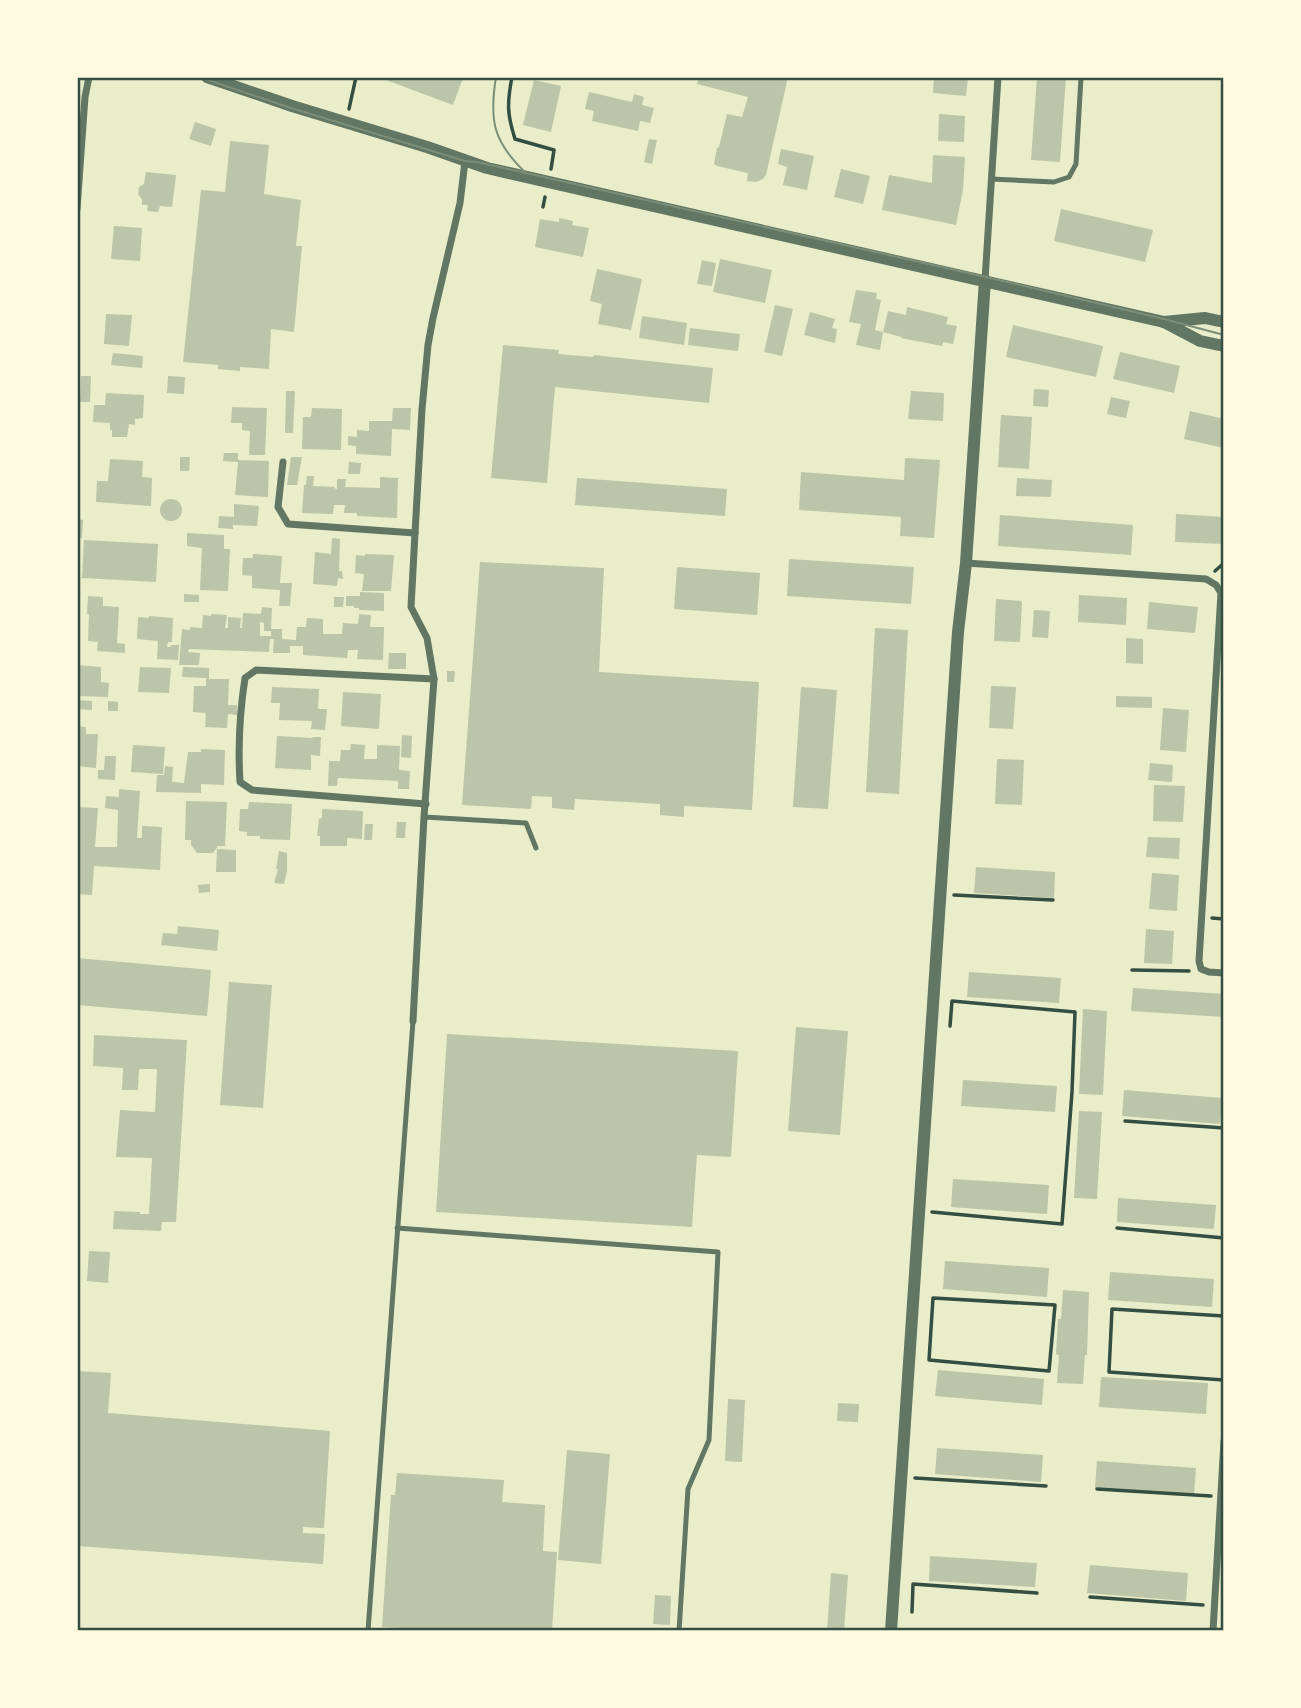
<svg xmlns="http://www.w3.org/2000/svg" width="1301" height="1708" font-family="'IBM Plex Sans',sans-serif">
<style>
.building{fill:#bcc5a7;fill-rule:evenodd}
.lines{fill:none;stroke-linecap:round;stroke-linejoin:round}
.path{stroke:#344e41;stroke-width:3.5}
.service{stroke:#617663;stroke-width:5}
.minor{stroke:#617663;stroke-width:7}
.tertiary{stroke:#617663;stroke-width:12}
.tram{stroke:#7c8e77;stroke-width:2}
.rail{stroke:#7c8e77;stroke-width:5}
.neatline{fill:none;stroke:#344e41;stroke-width:2.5}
</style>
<rect width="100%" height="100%" fill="#e9edc9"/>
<g class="building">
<polygon points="387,77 461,77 463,78 453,105 386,80"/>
<polygon points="699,77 788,77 766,175 763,179 756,182 747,181 748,173 717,166 714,164 717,148 719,147 727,114 742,117 748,97 697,84"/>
<polygon points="934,77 968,77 966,96 933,93"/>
<polygon points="1037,77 1066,77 1060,162 1031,160"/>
<polygon points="534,80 561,86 551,132 523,125"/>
<polygon points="589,92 632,102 634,94 644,97 642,105 654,108 650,123 640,121 638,131 592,121 594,111 585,109"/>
<polygon points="939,114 965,116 964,142 938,141"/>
<polygon points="195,122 216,129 211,146 189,139"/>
<polygon points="649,139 657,140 652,164 644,162"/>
<polygon points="230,141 269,145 264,194 301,200 296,246 302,246 294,332 271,329 269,369 240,367 240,371 218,369 218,365 183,362 201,190 225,192"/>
<polygon points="781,149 814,156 807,190 783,185 787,167 778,164"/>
<polygon points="933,155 965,157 963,190 956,225 882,210 889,175 932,183"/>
<polygon points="841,169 870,176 863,204 834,197"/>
<polygon points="146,172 176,175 172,207 160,206 158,212 147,211 148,205 142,205 142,199 138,194 139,187 144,184"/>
<polygon points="1061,209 1153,230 1145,262 1054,241"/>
<polygon points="559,218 573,221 572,225 589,228 583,257 535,247 540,219 559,222"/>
<polygon points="114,226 142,228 140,261 111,259"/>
<polygon points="720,259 772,270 765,303 713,292"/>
<polygon points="702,260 716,263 712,286 697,284"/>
<polygon points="597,269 642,279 631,330 598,324 602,304 590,301"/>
<polygon points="856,290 877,293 876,299 881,300 875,330 883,332 880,350 856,345 861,324 849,322"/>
<polygon points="775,305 793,309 782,356 764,352"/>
<polygon points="907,307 948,317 946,324 957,326 953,344 943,342 942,346 901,338 901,337 883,332 888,311 906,315"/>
<polygon points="810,312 835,319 832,328 837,329 835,343 804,335"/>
<polygon points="106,314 132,315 129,346 104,344"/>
<polygon points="642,316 687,323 684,345 639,338"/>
<polygon points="1013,325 1103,346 1096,377 1006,357"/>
<polygon points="690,328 740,334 738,351 688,345"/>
<polygon points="503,345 559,350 558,354 593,357 594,355 713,368 709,403 555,387 547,483 491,478"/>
<polygon points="1120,352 1180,366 1174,393 1113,379"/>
<polygon points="113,353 143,356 142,368 111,365"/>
<polygon points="81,376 91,376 90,402 80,402"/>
<polygon points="168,376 185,377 184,394 167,393"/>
<polygon points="1034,389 1049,390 1048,407 1033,406"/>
<polygon points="286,391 295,391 293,433 285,433"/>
<polygon points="911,391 944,393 943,421 908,419"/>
<polygon points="106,393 144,395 143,418 135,419 135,425 129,424 127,437 112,437 112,430 110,430 110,423 93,422 94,405 105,405"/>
<polygon points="1111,397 1130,401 1126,418 1107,414"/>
<polygon points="232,407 267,408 265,455 249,455 250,431 242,430 242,423 231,423"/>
<polygon points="312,408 342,409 341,450 302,449 303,417 311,417"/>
<polygon points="393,408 411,408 410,430 392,429 391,456 356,454 356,446 348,445 348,436 357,437 357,430 369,431 369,421 392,421"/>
<polygon points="1190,411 1224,419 1224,448 1184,439"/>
<polygon points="1001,415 1032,417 1029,469 998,467"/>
<polygon points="224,453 238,453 238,462 238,460 269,461 268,497 235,495 238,462 223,461"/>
<polygon points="180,457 190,457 189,471 180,471"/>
<polygon points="291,457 302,457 297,485 287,485"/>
<polygon points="905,458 940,460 934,538 900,536 901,517 799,510 801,472 904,480"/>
<polygon points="110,459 143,461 142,477 152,478 151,506 96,502 97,481 108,481"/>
<polygon points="349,462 361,463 360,474 348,474"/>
<polygon points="307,476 314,476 313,486 335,487 334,488 337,489 337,479 346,479 345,487 380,488 380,477 398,478 397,518 357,516 357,513 344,513 345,505 334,505 333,514 302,513 304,485 306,485"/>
<polygon points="577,478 727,489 725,516 575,505"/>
<polygon points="1017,478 1052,480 1051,497 1016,496"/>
<circle cx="171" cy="510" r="11"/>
<polygon points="234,504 259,506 257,526 233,525 233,529 218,528 219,516 234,517"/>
<polygon points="1176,514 1224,517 1224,544 1175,542"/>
<polygon points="1000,515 1133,525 1131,555 998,546"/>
<polygon points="77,519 83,520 82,538 77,537"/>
<polygon points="187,533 224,535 224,549 230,549 228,591 200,590 202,548 187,546"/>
<polygon points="332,538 340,539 339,571 342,571 343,579 338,578 337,586 313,584 315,552 331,554"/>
<polygon points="84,540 158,544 156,582 82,578"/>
<polygon points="253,554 282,556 280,583 292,583 290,606 279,606 280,590 252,588 252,576 242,575 243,558 253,558"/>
<polygon points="365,554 394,555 391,591 362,591 364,574 355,573 356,555 365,556"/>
<polygon points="789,559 914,567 911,604 787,596"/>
<polygon points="480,562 604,568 599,672 759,682 752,810 684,806 684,817 660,815 660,804 575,799 574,810 552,808 552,797 532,796 531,809 462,805"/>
<polygon points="677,567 760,573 757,615 674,609"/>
<polygon points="360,592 384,593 384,611 359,610 359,608 354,608 354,606 346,606 346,596 360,596"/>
<polygon points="184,594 199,595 199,602 184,602"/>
<polygon points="1079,595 1127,598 1126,625 1078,622"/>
<polygon points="88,596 103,597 103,606 119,607 117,643 125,644 125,653 97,651 98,642 88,641 89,614 87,614"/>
<polygon points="334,597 344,597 343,607 334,607"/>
<polygon points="996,599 1022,601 1020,642 994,641"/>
<polygon points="1149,602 1198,607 1195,633 1147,629"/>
<path d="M262 607 272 608 271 629H282V639L296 640 297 627H306L307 618 323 619V634H342L343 623 358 624 359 614 371 615 370 627H384L383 660 357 659 358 650H348L347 658 303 655V646H290V653H273L274 639H270L269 652 189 649 188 652 200 653 199 665H179L182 629 190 630V627L202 628 203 615 211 616V614L227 615 225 628H228V617L241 618 240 628H242L243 613 261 614ZM260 622 264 623V631H271V629V636H260Z"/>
<polygon points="1034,610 1050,611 1048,638 1032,637"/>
<polygon points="149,616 173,618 172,642 168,642 167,647 170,647 172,645 179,645 178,660 157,659 158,641 137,639 138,617 149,618"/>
<polygon points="875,628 908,630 899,794 866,792"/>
<polygon points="1126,638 1143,639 1143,664 1126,663"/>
<polygon points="389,653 406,653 406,669 388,669"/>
<polygon points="77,665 101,667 101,682 109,683 108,697 77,696"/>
<polygon points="140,667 171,668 169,693 138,692"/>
<polygon points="183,667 209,668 209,679 229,679 228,705 237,705 237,715 228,714 227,728 205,727 206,713 193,712 194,686 206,686 206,678 182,677"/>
<polygon points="447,671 455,671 454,682 447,682"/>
<polygon points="991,686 1016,687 1013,729 989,728"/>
<polygon points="272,687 319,689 318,709 327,709 325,730 311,729 312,721 279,720 280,703 271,703"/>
<polygon points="801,687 837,690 828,809 793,807"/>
<polygon points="343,692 381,694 379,729 341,726"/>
<polygon points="1116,696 1152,697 1152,708 1116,707"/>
<polygon points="77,700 92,701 92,710 77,709"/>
<polygon points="108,701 118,702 118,711 108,711"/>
<polygon points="1163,708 1189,710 1186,752 1160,750"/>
<polygon points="77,726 86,727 86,734 98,734 96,768 77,766"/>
<polygon points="402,735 412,736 411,758 401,757"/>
<polygon points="277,736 312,738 313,737 321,737 320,756 311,755 311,770 275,768"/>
<polygon points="351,744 365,745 364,759 377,759 377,745 400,746 399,770 410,771 409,789 398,789 398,781 338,778 337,786 328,786 329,761 340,761 341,750 350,750"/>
<polygon points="133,745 165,747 163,774 131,772"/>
<polygon points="201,749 225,750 224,785 201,784 201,793 156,792 157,775 164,775 165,766 173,767 172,782 184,783 188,752 201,752"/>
<polygon points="105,756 116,756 115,780 98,779 98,770 104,770"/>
<polygon points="997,759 1024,760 1022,805 995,804"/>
<polygon points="1150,763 1173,765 1172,782 1148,780"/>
<polygon points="1154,785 1185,786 1183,822 1153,821"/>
<polygon points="119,789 140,791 137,838 142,838 142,826 162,827 160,870 94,866 92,895 77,894 77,807 98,808 95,847 117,847 118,810 105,808 106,796 119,797"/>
<polygon points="186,801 227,802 225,846 218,846 213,853 197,853 191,845 191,840 185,840"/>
<polygon points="249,802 292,804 290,840 260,839 260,836 247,836 247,832 239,831 240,809 248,809"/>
<polygon points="322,809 363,811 362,839 347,838 347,846 320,846 320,836 317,836 319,819 322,818"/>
<polygon points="397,822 406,822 405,838 396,838"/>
<polygon points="365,824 373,824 372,840 364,840"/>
<polygon points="1148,837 1180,838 1179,859 1146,857"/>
<polygon points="217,849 236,850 236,872 216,872"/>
<polygon points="279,851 287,853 287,871 284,884 274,883 278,869 276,869"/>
<polygon points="976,867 1055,872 1054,898 974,893"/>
<polygon points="1152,873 1179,875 1177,911 1149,909"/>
<polygon points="210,884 210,892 199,893 198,885"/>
<polygon points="178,926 219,930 217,951 161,945 163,933 177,934"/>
<polygon points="1146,929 1174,931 1172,964 1144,963"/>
<polygon points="77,958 211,970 207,1016 77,1005"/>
<polygon points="969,972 1061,978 1059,1003 967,997"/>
<polygon points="229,982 272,985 263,1108 220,1105"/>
<polygon points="1133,988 1224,994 1224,1017 1131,1011"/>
<polygon points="1083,1009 1107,1011 1103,1095 1079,1094"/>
<polygon points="796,1027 848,1031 840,1135 788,1131"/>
<polygon points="447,1034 738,1051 731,1157 697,1155 692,1227 436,1212"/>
<polygon points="94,1035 187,1040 176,1222 162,1222 161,1231 113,1229 114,1211 140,1212 140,1214 149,1214 152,1158 116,1157 120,1110 155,1112 157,1069 139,1069 138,1090 122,1090 123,1068 93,1066"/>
<polygon points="963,1080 1057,1086 1055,1112 961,1106"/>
<polygon points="1124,1090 1222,1098 1220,1124 1122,1116"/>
<polygon points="1079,1111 1102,1112 1097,1199 1074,1198"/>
<polygon points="953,1179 1049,1185 1047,1214 951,1207"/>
<polygon points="1118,1198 1216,1205 1214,1229 1117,1222"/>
<polygon points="89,1251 110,1252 108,1283 87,1281"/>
<polygon points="945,1261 1049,1268 1047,1297 943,1289"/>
<polygon points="1110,1272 1214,1279 1212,1307 1108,1300"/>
<polygon points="1063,1290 1089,1292 1087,1355 1085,1355 1083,1384 1057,1383 1059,1355 1056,1354 1058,1319 1061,1319"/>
<polygon points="938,1370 1044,1379 1042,1405 935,1396"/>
<polygon points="77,1371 111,1373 108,1413 330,1431 324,1528 303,1527 303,1533 325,1534 323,1564 77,1546"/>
<polygon points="1101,1377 1208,1383 1206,1414 1099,1407"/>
<polygon points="728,1399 745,1400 742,1462 725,1461"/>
<polygon points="838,1403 859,1404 858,1422 837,1421"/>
<polygon points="937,1448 1043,1455 1041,1482 935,1474"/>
<polygon points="567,1450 610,1454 601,1564 558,1560"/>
<polygon points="1097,1461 1196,1468 1194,1494 1095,1488"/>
<polygon points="397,1473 504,1480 502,1502 545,1505 543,1551 557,1552 552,1631 465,1631 382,1627 391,1495 395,1495"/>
<polygon points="930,1556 1037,1563 1035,1587 929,1581"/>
<polygon points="1090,1565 1188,1573 1186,1601 1087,1593"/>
<polygon points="831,1573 848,1575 844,1631 827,1631"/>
<polygon points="655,1595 671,1596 670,1625 653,1624"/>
</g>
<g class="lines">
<g class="path">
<path d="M512 77C507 103 507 114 515 139L554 150 551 169"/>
<polyline points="349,109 356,77"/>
<polyline points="543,207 545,197"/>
<polyline points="1215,571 1224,563"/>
<polyline points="954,895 1053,900"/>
<polyline points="1212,918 1224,919"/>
<polyline points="1132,970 1189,971"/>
<polyline points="1125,1121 1224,1128"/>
<polyline points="932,1212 1062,1224 1072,1092 1075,1012 952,1001 950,1026"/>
<polyline points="1117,1228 1224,1238"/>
<polygon points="933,1298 1055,1305 1049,1371 929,1360"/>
<polyline points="1224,1316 1112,1309 1109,1372 1224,1380"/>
<polyline points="915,1478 1046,1486"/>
<polyline points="1097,1489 1211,1496"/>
<polyline points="1090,1597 1203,1605"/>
<polyline points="912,1612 913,1584 1037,1593"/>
</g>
<g class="service">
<polyline points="991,179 1054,182 1069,177 1076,164 1081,77"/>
<polyline points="424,817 526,823 536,848"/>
<polyline points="397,1228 718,1252 709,1440 688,1489 679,1631"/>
<polyline points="368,1631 413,1021"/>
</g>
<g class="minor">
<polyline points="77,209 85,97 89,77"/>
<polyline points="985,280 998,77"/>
<polyline points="283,462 278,507 288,524 415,533"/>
<polyline points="966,563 1206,579 1216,585 1221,593 1199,961 1201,969 1209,972 1224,973"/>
<path d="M426 804 252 790 240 782C238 749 240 710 245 678L256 670 434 679"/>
<polyline points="413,1021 424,817 434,679 427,638 411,607 415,533 422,409 428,345 433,318 460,203 465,161"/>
<polyline points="1213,1631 1224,1441"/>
</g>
<g class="tertiary">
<polyline points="207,77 292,106 427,147 487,168 1164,322 1200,341 1224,346"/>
<polyline points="1164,322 1205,318 1224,322"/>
<polyline points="891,1631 958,632 966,563 985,280"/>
</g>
<g class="tram">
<polyline points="199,77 291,108 465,161 477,162 986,277 1164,319 1224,335"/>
<path d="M496 77C489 120 493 142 526 173"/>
</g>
<polyline class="rail" points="1223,77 1224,83"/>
</g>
<rect width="1301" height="1708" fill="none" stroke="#fefae0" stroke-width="158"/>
<rect x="79" y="79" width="1143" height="1550" class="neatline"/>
</svg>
